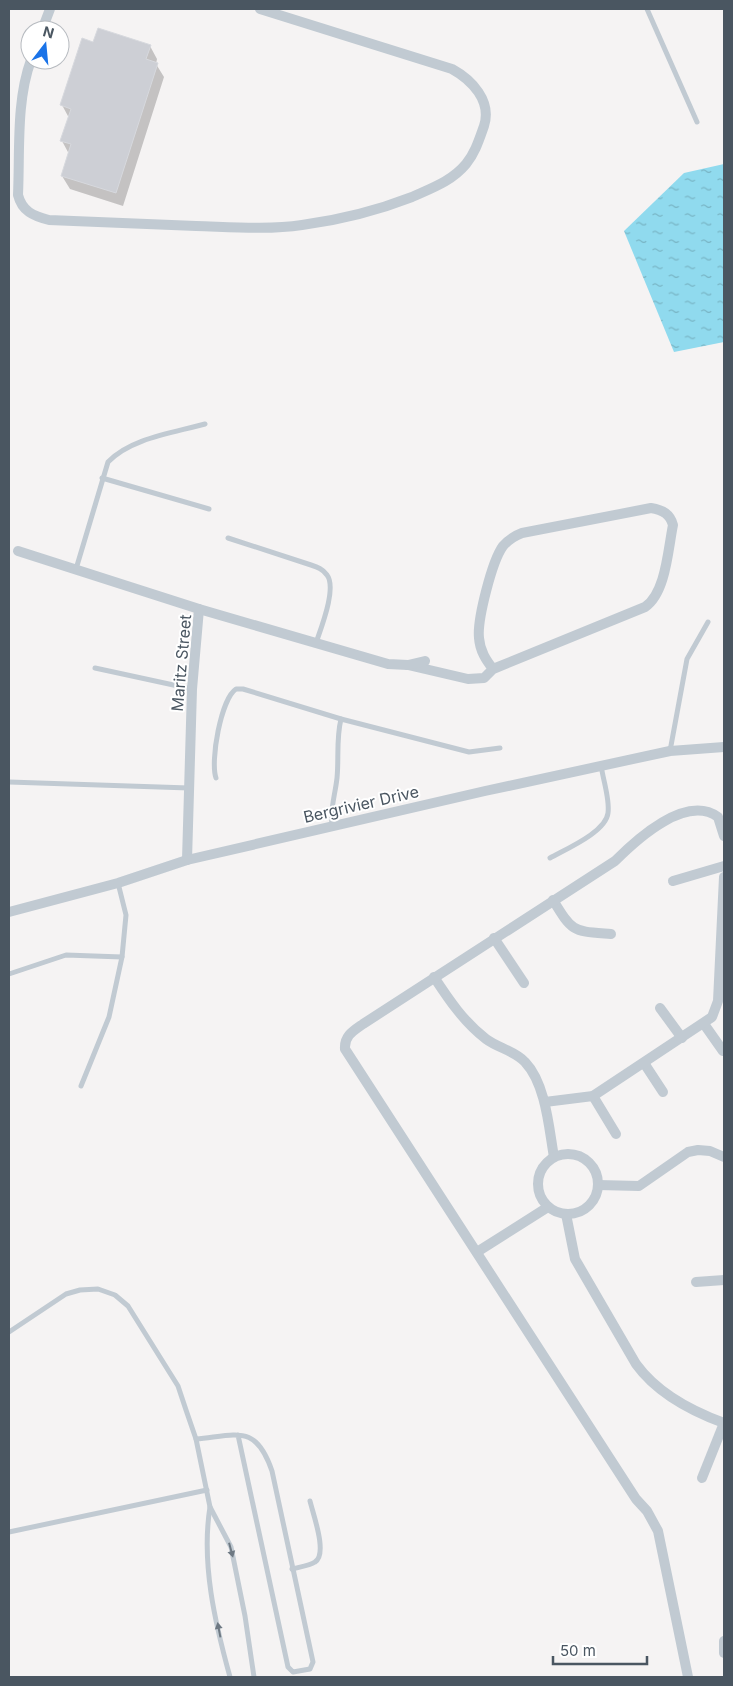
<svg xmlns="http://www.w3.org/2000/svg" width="733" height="1686" font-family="Inter,sans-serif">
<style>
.water{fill:url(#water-ripples)}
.shadow{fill:#0003}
.building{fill:#cdcfd5;stroke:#d7d9de}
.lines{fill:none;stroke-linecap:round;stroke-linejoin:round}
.lane{stroke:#c1cad2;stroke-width:5}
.street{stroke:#c1cad2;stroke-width:10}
.oneway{fill:#6e7983}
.labels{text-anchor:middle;stroke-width:4;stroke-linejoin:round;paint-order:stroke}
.street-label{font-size:16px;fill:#4a5661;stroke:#fff}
</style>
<defs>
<pattern id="water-ripples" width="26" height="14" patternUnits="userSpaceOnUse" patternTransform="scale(1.25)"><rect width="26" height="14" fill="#90daee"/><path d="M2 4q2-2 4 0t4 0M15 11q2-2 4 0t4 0" fill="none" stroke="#78b4c4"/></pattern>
</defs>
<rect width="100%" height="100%" fill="#f5f3f3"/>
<polygon class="water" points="724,164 724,342 674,352 624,231 684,173"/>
<polygon class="shadow" points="94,43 150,46 157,59 156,64 164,77 123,206 70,189 62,176 69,154 62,141 69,118 62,105"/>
<polygon class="building" points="98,28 151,45 146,59 158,63 116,193 61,176 71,144 60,141 71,109 60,105 82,38 93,42"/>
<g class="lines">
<g class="lane">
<polyline points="647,9 697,122"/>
<polyline points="102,478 209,509"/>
<path d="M228 538 311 565C317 567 323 569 327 575 337 588 321 628 316 643"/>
<path d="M76 569 108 462C131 438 173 433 205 424"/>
<polyline points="95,668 192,689"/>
<polyline points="670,751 687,659 708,622"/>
<path d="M216 778C210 761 221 699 236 689H243L341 719 469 752 500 748"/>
<polyline points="9,782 189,788"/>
<path d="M332 826C330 808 335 796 337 778 339 758 336 739 341 719"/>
<path d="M550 858C566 849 606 832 608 813 610 799 603 780 601 765"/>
<polyline points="9,974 66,955 122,957"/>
<polyline points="81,1086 109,1017 122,957 126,915 118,883"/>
<polyline points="9,1332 66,1294 80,1290 98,1289 115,1295 128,1306 178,1386 186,1410 196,1439 210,1507 231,1547 245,1616 254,1677"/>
<path d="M196 1439C238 1435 256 1424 272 1471L313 1662 310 1669 293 1672 288 1667 238 1435"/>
<path d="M210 1507C201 1563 215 1623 230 1677"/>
<polyline points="9,1532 207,1490"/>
<path d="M292 1569C299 1567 309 1566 315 1562 328 1554 313 1514 310 1501"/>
</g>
<g class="street">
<polyline points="42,30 50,9"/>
<path d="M31 60C16 101 20 151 18 195 22 211 33 216 49 220 98 222 147 224 196 226 231 227 268 230 302 225 340 220 376 211 412 197 432 188 452 181 466 164 475 153 479 140 484 126 492 101 472 80 452 69L260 9"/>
<polyline points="18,551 199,609"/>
<path d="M408 665 468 679 484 678 493 669 645 607C666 593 668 549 673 525 670 514 663 510 651 508L522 533C514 536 509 539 503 546 492 561 477 620 479 638 480 651 486 660 493 669"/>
<polyline points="187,860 192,689 199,609 388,664 408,665 425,661"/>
<polyline points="673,881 724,866"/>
<path d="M553 900C573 933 573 931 611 934"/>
<polyline points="9,912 118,883 187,860 485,791 670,751 724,747"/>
<polyline points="494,938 524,983"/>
<path d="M434 977C449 1000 464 1022 486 1039 498 1048 515 1051 525 1062 546 1084 549 1129 554 1157"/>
<polyline points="660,1008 682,1038"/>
<polyline points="704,1024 723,1051"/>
<polyline points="644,1063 663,1092"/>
<polyline points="593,1096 616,1134"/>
<polyline points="545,1102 593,1096 712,1017 718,1001 724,877"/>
<circle cx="568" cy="1184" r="30"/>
<polyline points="598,1185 639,1186 688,1152 698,1150 710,1151 724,1157"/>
<path d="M566 1214 575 1259 636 1364C657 1393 691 1411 724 1423"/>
<polyline points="477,1252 548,1207"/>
<polyline points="696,1282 724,1280"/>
<polyline points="702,1478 724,1423"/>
<polyline points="724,1641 724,1653"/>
<path d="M688 1677 658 1531 647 1511 636 1499 345 1049C344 1036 353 1031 363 1024L615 861C637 839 686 794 718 817L724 836"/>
</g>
</g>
<defs><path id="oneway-solid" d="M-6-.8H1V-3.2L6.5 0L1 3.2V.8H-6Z" transform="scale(1.25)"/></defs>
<g class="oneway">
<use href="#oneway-solid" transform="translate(231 1550) rotate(75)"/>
<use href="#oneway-solid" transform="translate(219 1630) rotate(-101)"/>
</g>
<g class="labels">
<g class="street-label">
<text transform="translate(181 663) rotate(-85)" y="6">Maritz Street</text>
<text transform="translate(361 804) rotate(-13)" y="6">Bergrivier Drive</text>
</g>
</g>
<rect width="733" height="1686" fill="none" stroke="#4a5661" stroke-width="20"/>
<g transform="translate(45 45) rotate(16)"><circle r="24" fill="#ffffff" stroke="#b7bbc0"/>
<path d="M0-4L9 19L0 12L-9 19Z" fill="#1a73e8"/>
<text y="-8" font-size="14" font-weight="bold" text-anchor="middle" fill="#4a5661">N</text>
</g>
<path d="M553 1656v8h94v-8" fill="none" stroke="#4a5661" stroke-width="2.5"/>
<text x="560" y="1656" font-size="15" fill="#4a5661" stroke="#ffffff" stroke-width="4" paint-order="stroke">50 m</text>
</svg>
